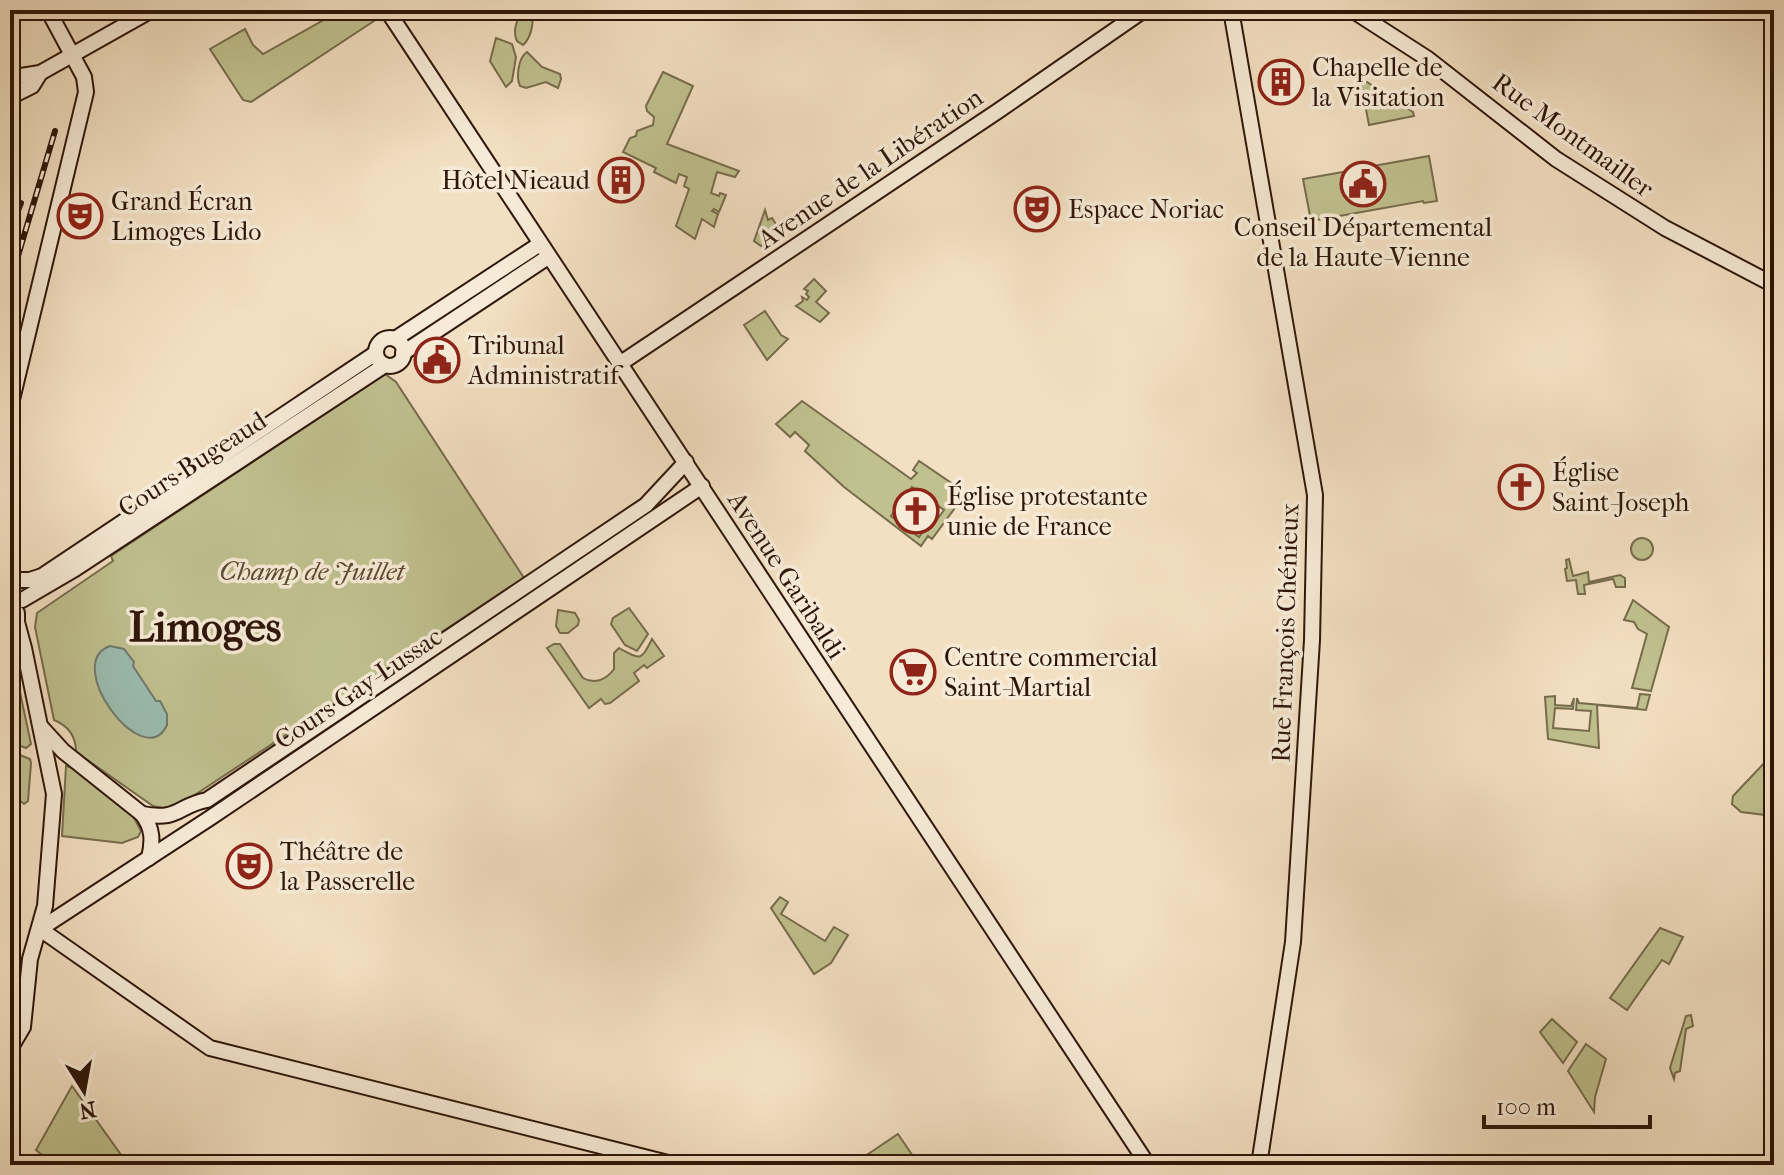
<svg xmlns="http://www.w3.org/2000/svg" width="1784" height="1175" font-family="'IM FELL French Canon',serif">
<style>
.green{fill:#c0c18f;stroke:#776c4c;stroke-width:2;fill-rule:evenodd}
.water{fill:#9bbdb1;stroke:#6f7a6e;stroke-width:2}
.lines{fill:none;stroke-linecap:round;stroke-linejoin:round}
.secondary-casing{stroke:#2e1609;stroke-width:18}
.secondary{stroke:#f7ebd7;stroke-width:14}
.rail-casing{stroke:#2e1609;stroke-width:6}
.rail{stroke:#f7ebd7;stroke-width:3;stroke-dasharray:9;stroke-linecap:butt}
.labels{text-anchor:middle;stroke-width:7;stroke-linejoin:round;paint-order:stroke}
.poi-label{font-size:26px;fill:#2e1609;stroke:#f7ebd7;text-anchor:start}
.street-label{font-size:26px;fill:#2e1609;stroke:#f7ebd7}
.park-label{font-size:26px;font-style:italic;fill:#5a4931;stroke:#f7ebd7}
.town-label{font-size:42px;font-weight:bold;fill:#2e1609;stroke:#f7ebd7}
</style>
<rect width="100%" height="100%" fill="#f3e0c2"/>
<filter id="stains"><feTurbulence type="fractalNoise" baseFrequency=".0025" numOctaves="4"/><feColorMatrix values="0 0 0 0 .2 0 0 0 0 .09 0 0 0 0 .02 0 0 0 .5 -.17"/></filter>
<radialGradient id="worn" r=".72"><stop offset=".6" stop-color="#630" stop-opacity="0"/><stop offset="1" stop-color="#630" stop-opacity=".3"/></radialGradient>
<g class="green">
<polygon points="329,10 372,10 377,19 251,102 243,100 210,49 245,29 253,45 263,54 327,18"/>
<path d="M524 14 532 16C534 25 530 39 523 45L517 41C513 32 515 19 524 14Z"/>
<polygon points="496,38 512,44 516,57 512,81 506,87 490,61"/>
<path d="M527 52 542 67 560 74 561 79 558 88 546 82 526 88 520 86C516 77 518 58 527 52Z"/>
<polygon points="663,72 693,86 667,144 739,171 735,177 717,172 711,193 719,196 720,193 726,195 719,212 714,209 712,211 718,214 714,227 702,219 695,239 676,226 689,189 684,186 687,177 679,174 676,183 654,172 656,168 623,152 630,138 636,136 637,131 653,125 654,117 647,111 646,106"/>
<polygon points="1367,82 1413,112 1414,116 1369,125 1361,83"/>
<polygon points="1429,156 1437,201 1424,203 1423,201 1311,221 1303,179 1360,169 1365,194 1377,191 1373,166"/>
<polygon points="765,210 768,220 772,218 781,232 761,246 754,241"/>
<polygon points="814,279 826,291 816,302 829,313 820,322 796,306 803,301 802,297 807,300 809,297 806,294 808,291 804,289"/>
<polygon points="765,311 781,335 788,339 767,360 744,325"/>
<path d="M385 374 396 382 524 578 181 804 166 809 153 806 76 752C76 736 69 726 54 720L35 627 37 613 113 561 111 556Z"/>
<path d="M802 401 911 479 917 473 913 470 919 461 966 493 932 539 928 536 921 546 844 487 805 451 809 445 795 432 790 437 776 424ZM912 487 944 510 931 528 927 526 919 537 891 516Z"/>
<circle cx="1642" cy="549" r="11"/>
<polygon points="1569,559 1573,576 1588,572 1589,582 1620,575 1625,578 1625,587 1616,587 1613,579 1584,585 1585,594 1578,594 1576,580 1567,581 1565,569 1567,568 1566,560"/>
<polygon points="1633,600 1669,627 1651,691 1632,688 1647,634 1638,629 1634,622 1624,620"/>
<polygon points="629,608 648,634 637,651 625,645 611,624 613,618"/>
<polygon points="558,610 575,613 579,620 578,625 568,633 560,633 556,626"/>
<path d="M652 639 664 656 647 668 644 665 634 673 639 681 610 703 605 704 601 699 589 708 547 648 554 644H560L583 678C595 685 607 679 614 669V653L619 648C642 661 641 660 652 639Z"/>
<polygon points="10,645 31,744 26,748 10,742"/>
<polygon points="1640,694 1650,695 1646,710 1597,705 1599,748 1548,739 1545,697 1555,696 1555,705 1571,706 1574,698 1573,709 1555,708 1553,728 1589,731 1591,711 1576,710 1577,698 1579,703 1637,708"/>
<polygon points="10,751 30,759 31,763 28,801 24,804 10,792"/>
<polygon points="1774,756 1774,816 1741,812 1732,804 1733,796 1768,759"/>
<polygon points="66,766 73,768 133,816 141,831 138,837 122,843 62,836"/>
<polygon points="780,897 788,902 781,914 825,941 834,927 848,935 831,963 814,974 771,908"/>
<polygon points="1660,928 1683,937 1669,964 1662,960 1627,1010 1610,998"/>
<polygon points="1691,1015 1693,1026 1686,1029 1680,1071 1675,1073 1674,1079 1670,1068 1686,1016"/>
<polygon points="1552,1019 1577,1042 1563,1063 1540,1032"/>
<polygon points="1586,1044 1606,1059 1595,1097 1594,1112 1568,1071"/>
<polygon points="72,1086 124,1159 114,1165 46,1165 48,1160 36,1150"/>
<polygon points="898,1134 919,1165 852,1165"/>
</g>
<path class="water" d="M110 646 124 649 134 662 133 666 156 701H160L167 714V725C144 775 61 663 110 646Z"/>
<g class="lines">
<g class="secondary-casing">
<g id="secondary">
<polyline points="387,10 1148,1165"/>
<polyline points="1231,10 1315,495 1312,640 1293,942 1259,1165"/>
<polyline points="1352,10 1428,59 1556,159 1665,228 1774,285"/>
<polyline points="10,82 21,76 40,73 152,10"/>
<polyline points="10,97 32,86 40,73"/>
<circle cx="390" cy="352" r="14"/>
<polyline points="395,339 540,244"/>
<polyline points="403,353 548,257"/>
<polyline points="621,363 998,111 1144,10"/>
<polyline points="10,408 86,92 84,77 48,10"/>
<polyline points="16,580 30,580 42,576 376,353"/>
<polyline points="22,600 75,569 385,365"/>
<path d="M42 728 63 751 142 814C153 828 153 841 149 858"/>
<path d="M142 814C180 821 176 806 207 800L646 505 686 462"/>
<polyline points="40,929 210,818 702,486"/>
<polyline points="40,929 210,1048 676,1165"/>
<polyline points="10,1049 23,1027 30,959 45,906 54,794 24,648 17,622 17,613"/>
</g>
</g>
<use href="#secondary" class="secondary"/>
<g class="rail-casing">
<g id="rail">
<polyline points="10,231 21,203"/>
<polyline points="10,283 55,131"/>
</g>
</g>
<use href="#rail" class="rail"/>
</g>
<defs>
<g id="building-ring" transform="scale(2.3)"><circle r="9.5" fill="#f7ebd7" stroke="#8f2418" stroke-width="1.5"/><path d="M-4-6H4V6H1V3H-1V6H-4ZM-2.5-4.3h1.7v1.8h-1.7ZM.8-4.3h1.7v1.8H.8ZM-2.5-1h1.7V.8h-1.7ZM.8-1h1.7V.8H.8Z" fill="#8f2418"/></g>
<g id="civic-ring" transform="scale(2.3)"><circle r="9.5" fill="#f7ebd7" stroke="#8f2418" stroke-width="1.5"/><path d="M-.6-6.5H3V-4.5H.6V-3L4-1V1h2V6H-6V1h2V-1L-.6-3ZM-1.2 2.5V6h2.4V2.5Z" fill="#8f2418"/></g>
<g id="theatre-ring" transform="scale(2.3)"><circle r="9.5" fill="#f7ebd7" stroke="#8f2418" stroke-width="1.5"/><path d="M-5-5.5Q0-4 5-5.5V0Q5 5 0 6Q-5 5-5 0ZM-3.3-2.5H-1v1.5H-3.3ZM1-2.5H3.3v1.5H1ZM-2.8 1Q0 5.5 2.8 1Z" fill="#8f2418"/></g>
<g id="church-ring" transform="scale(2.3)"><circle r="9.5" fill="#f7ebd7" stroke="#8f2418" stroke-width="1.5"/><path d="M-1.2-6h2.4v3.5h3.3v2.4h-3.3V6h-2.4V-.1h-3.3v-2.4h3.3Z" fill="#8f2418"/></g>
<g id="supermarket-ring" transform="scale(2.3)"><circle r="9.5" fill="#f7ebd7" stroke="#8f2418" stroke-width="1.5"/><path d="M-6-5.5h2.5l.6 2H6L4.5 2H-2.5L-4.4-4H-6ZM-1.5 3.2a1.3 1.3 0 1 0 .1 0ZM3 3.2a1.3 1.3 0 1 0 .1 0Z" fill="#8f2418"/></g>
</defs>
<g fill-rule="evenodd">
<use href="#building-ring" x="1281" y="82"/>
<use href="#building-ring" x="621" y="180"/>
<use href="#civic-ring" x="1363" y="184"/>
<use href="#theatre-ring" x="1037" y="209"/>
<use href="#theatre-ring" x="80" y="216"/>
<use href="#civic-ring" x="437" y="360"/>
<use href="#church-ring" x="1521" y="487"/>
<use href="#church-ring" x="916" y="511"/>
<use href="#supermarket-ring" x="913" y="672"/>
<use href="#theatre-ring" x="249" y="866"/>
</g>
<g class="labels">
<g class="poi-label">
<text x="1312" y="76">Chapelle de<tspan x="1312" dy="30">la Visitation</tspan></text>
<text x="590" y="189" text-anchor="end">Hôtel Nieaud</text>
<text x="111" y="210">Grand Écran<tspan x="111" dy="30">Limoges Lido</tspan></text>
<text x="1068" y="218">Espace Noriac</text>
<text x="1363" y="236" text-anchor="middle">Conseil Départemental<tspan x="1363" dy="30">de la Haute-Vienne</tspan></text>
<text x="468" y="354">Tribunal<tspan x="468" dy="30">Administratif</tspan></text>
<text x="1552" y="481">Église<tspan x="1552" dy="30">Saint-Joseph</tspan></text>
<text x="947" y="505">Église protestante<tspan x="947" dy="30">unie de France</tspan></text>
<text x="944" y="666">Centre commercial<tspan x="944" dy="30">Saint-Martial</tspan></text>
<text x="280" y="860">Théâtre de<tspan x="280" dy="30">la Passerelle</tspan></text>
</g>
<g class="street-label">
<text transform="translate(1573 135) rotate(36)" y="9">Rue Montmailler</text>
<text transform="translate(870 168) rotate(-34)" y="9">Avenue de la Libération</text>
<text transform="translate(192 464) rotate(-33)" y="9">Cours Bugeaud</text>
<text transform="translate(787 575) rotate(57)" y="9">Avenue Garibaldi</text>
<text transform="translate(1285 633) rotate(-88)" y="9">Rue François Chénieux</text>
<text transform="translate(358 688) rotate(-34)" y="9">Cours Gay-Lussac</text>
</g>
<g class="park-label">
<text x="312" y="580">Champ de Juillet</text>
</g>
<g class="town-label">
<text x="205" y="641">Limoges</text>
</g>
</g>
<rect width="1784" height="1175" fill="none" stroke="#f3e0c2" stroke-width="40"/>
<rect x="12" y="12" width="1760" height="1151" fill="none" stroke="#2e1609" stroke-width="4"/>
<rect x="20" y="20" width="1744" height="1135" fill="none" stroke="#2e1609" stroke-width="2"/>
<g transform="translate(84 1091) rotate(169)" stroke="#f7ebd7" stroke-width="6" paint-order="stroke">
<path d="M0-6L14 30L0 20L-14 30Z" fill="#2e1609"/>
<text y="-12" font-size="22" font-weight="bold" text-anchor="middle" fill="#2e1609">N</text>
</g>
<path d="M1484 1115v12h166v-12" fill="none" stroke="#2e1609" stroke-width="4"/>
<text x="1496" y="1115" font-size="24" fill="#2e1609" stroke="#f7ebd7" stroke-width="6" paint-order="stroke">100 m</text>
<rect width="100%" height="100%" filter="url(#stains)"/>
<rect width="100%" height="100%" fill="url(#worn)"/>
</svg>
